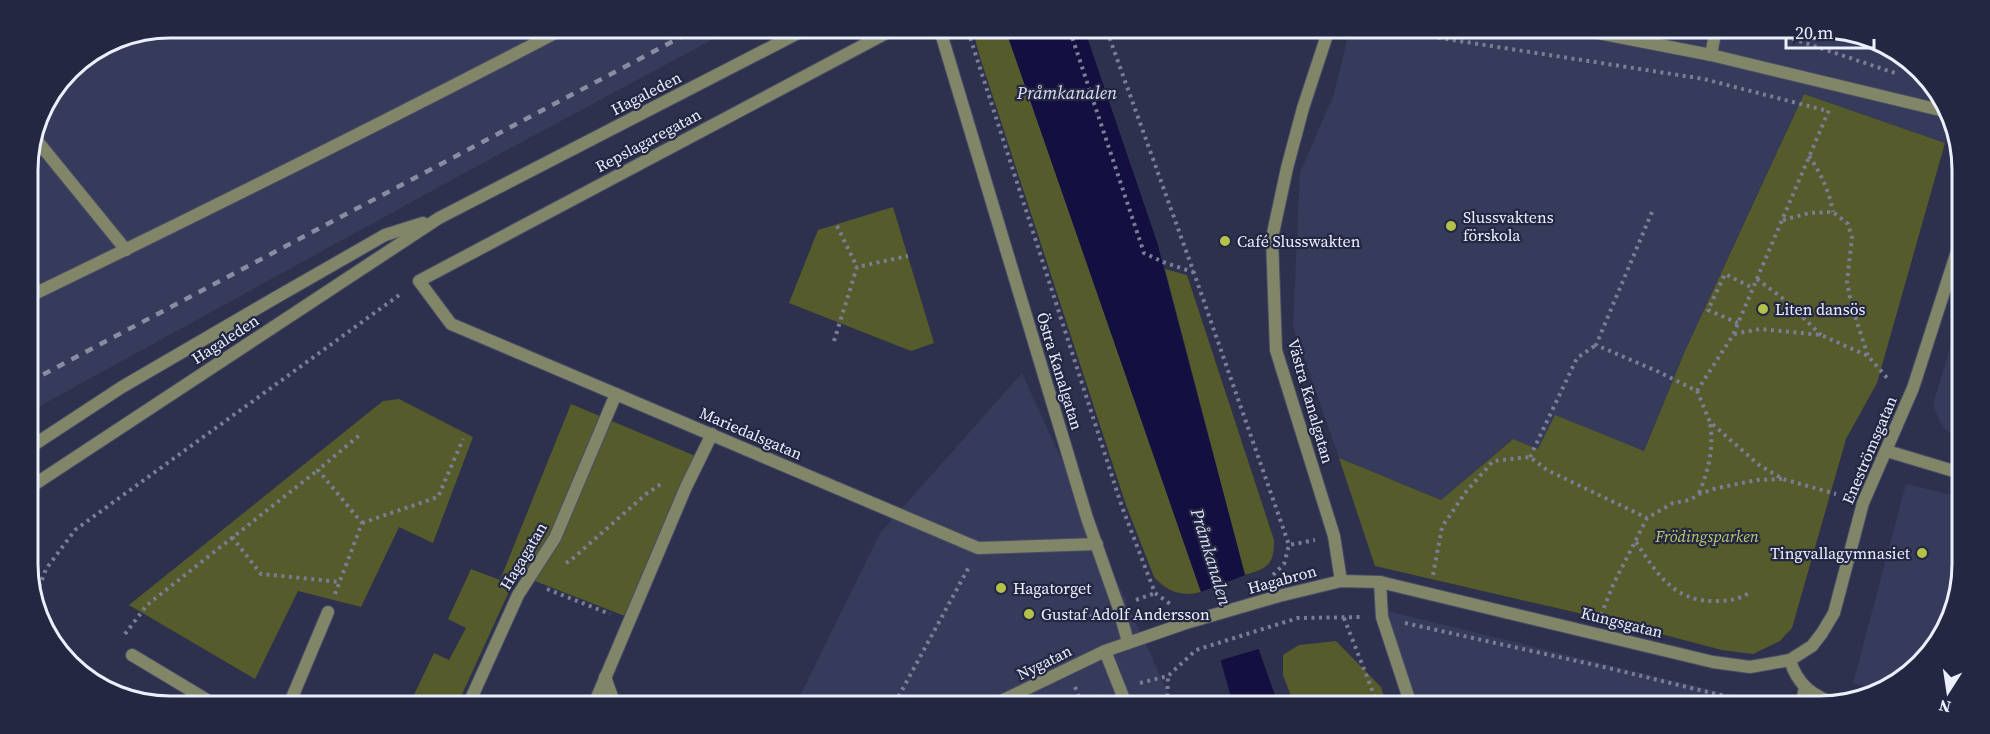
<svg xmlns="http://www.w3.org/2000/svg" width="1990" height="734" font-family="'Source Serif 4',serif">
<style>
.built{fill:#363a5b}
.green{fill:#555b2a}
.water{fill:#130f41}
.pier{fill:#2e314d}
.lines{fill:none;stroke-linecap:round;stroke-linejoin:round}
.service-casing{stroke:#494c66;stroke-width:14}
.minor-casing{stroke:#494c66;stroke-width:14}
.tertiary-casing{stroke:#494c66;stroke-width:14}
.path{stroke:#7a7d94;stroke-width:4;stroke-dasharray:3 4.5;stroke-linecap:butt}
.service{stroke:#818669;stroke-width:12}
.minor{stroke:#818669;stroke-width:12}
.tertiary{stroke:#818669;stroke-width:12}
.rail{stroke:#898ca2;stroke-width:4.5;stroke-dasharray:8 8;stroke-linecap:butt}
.poi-dot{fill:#b4c24a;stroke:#242742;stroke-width:2}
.labels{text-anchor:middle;stroke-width:4.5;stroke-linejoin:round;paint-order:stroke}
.street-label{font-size:16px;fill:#eceffe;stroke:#242742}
.poi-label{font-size:16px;fill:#eceffe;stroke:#242742;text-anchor:start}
.park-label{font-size:16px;font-style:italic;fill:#bdca6a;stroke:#242742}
.water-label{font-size:18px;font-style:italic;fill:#dcdff1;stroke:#242742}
.rim{fill:none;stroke:#eceffe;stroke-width:3}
</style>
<rect width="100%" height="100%" fill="#2e314d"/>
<g class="built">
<polygon points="169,27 732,29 470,170 29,412 27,160 42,106 75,63 115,38"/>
<polygon points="1349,32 1866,34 1928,76 1953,132 1945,143 1804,94 1685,351 1644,451 1555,416 1538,449 1512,439 1441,500 1339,458 1293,326 1300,172 1333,97"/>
<polygon points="1960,316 1958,438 1944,429 1934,409 1934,401"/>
<polygon points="1022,373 1173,704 797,702 880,533"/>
<polygon points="1906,484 1957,496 1956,610 1908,677 1876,689 1853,683"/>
<polygon points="1383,610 1777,706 1413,705"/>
</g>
<g class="green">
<path d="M973 31H1006L1201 592C1181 597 1168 592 1154 577L1126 505 979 54Z"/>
<polygon points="1804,94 1945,143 1877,383 1846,439 1792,628 1780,641 1753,654 1722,650 1600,618 1375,566 1339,458 1441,500 1513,439 1538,449 1555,415 1644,451 1685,351"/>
<polygon points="893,207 934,343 911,351 789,303 818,230"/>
<path d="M1165 269 1187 275 1274 540C1274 565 1268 568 1245 575Z"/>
<polygon points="399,399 473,437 433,543 399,527 361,607 298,591 255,679 129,605 383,401"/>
<polygon points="571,404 705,460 635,620 517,574 459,701 411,701 434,653 449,660 466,628 448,619 471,569 500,580"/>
<polygon points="1336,641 1381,687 1387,705 1294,704 1283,675 1283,655 1299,645"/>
</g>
<polygon class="water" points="1006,31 1085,31 1157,242 1245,575 1259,650 1278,704 1233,704 1201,592"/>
<polygon class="pier" points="1248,574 1262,648 1218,661 1198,593"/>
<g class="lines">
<g class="service-casing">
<g id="service">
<polyline points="1711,55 1715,34"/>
<polyline points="34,137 126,250"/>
<path d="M28 297C208 210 386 121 563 29"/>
<polyline points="132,655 207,700"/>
<polyline points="605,677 614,702"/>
<polyline points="291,700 328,612"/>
<polyline points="470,701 518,595 555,538 616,394"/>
<polyline points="595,702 686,487 712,434"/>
<polyline points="1801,707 1805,687"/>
</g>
</g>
<g class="minor-casing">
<g id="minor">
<polyline points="892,30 419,281 451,324 978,548 1097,544"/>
<polyline points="940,30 1087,518 1118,606 1128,642"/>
<polyline points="1328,32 1303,108 1287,168 1272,238 1276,350 1334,536 1341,581"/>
<polyline points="1598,33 1711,55 1944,111"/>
<polyline points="1887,451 1957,472"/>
<polyline points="1380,582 1382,617 1411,705"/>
<polyline points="1105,651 1126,704"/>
<path d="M1790 660C1797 685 1814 697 1837 704"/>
<polyline points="997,703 1105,651 1186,623 1279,596 1341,581 1380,582 1713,662 1750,667 1790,660 1812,646 1822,633 1834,613 1863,503 1913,388 1961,239"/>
</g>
</g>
<g class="tertiary-casing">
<g id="tertiary">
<polyline points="29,448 122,387 275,298 385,235 423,223"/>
<polyline points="29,488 439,218 804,30"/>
</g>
</g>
<g class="path">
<polyline points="968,31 1122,507 1155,593 1173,606"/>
<polyline points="1070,31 1144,253 1163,262 1193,272"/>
<polyline points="1107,31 1194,273 1289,545 1315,540"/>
<polyline points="1401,32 1704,79 1828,111"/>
<polyline points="1778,34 1898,74"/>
<path d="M1809 156C1821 174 1829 190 1833 212"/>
<polyline points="1652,212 1596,345 1659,372 1697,391 1710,422 1759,465 1783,479 1836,494"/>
<polyline points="1783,220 1809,213 1833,212 1848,224 1852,238 1847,281 1851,304 1868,356"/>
<polyline points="837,226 857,267"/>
<polyline points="1757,279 1785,300 1821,335"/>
<polyline points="1738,323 1708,310 1725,274 1753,288"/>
<polyline points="1734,334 1760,329 1821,335 1868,356 1888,379"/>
<polyline points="834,341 857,267 908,256"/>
<polyline points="1697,391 1733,335 1829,110"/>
<polyline points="1530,457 1577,358 1596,345"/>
<path d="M1699 493C1709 469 1714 448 1710 422"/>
<polyline points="362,523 438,497 463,439"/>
<polyline points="232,537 261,574 340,582"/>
<path d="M1636 542C1657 574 1675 603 1718 601 1730 601 1739 599 1749 593"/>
<polyline points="566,563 571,560 646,494 664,482"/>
<polyline points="1273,575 1284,564 1289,545"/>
<polyline points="1433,575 1442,527 1465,493 1493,461 1530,457 1547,470 1647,518"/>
<polyline points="547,589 610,614"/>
<polyline points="335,594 362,523 318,470 362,433"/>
<polyline points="1136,600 1155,593"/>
<polyline points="34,601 46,569 75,530 402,293"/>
<polyline points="1601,615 1613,585 1647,518 1673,503 1690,500 1699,494 1717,488 1757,480 1782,479"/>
<polyline points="1344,618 1378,705"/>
<polyline points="1083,619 1098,614"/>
<polyline points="1405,623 1604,667 1766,706"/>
<polyline points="125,634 147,605 318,470"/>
<polyline points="1140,683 1168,676 1196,650 1298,618 1362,617"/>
<polyline points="1075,687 1082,704"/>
<polyline points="1227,702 1227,704"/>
<polyline points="895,703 970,565"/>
<polyline points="1087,704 1102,696"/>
<polyline points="1167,704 1168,676"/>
</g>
<use href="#service" class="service"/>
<use href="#minor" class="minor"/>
<use href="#tertiary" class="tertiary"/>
<polyline class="rail" points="29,382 696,29"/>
</g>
<g class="poi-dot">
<circle cx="1451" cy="226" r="6"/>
<circle cx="1225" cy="241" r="6"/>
<circle cx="1763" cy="309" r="6"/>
<circle cx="1922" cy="553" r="6"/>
<circle cx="1001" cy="588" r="6"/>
<circle cx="1029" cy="614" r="6"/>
</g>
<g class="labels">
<g class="street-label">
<text transform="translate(646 93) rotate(-27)" y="6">Hagaleden</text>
<text transform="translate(648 140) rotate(-28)" y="6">Repslagaregatan</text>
<text transform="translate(225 339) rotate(-33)" y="6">Hagaleden</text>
<text transform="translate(1060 371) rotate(73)" y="6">Östra Kanalgatan</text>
<text transform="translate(1311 401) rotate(74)" y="6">Västra Kanalgatan</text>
<text transform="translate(751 433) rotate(23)" y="6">Mariedalsgatan</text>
<text transform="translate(1869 450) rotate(-67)" y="6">Eneströmsgatan</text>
<text transform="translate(523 556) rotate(-59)" y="6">Hagagatan</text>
<text transform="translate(1282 579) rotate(-15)" y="6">Hagabron</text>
<text transform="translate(1622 622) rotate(14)" y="6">Kungsgatan</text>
<text transform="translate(1044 662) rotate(-26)" y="6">Nygatan</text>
</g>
<g class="poi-label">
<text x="1463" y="223">Slussvaktens<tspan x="1463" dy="18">förskola</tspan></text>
<text x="1237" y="247">Café Slusswakten</text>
<text x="1775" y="315">Liten dansös</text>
<text x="1910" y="559" text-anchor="end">Tingvallagymnasiet</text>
<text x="1013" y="594">Hagatorget</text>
<text x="1041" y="620">Gustaf Adolf Andersson</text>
</g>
<g class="park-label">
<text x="1707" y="542">Frödingsparken</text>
</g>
<g class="water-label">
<text x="1067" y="99">Pråmkanalen</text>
<text transform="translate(1211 557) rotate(73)" y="6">Pråmkanalen</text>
</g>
</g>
<path d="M0 0H1990V734H0ZM170 38H1820A132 132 0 0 1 1952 170V564A132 132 0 0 1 1820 696H170A132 132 0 0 1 38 564V170A132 132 0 0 1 170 38Z" fill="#242742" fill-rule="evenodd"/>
<path class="rim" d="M170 38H1820A132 132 0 0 1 1952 170V564A132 132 0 0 1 1820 696H170A132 132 0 0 1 38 564V170A132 132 0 0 1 170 38Z"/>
<g transform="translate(1948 692) rotate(192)" stroke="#242742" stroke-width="4.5" paint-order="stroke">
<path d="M0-4.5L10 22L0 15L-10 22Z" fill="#eceffe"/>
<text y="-9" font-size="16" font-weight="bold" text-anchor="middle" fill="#eceffe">N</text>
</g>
<path d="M1786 39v9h88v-9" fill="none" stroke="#eceffe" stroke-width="3"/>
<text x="1795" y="39" font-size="18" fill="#eceffe" stroke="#242742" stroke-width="4.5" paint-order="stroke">20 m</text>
</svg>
